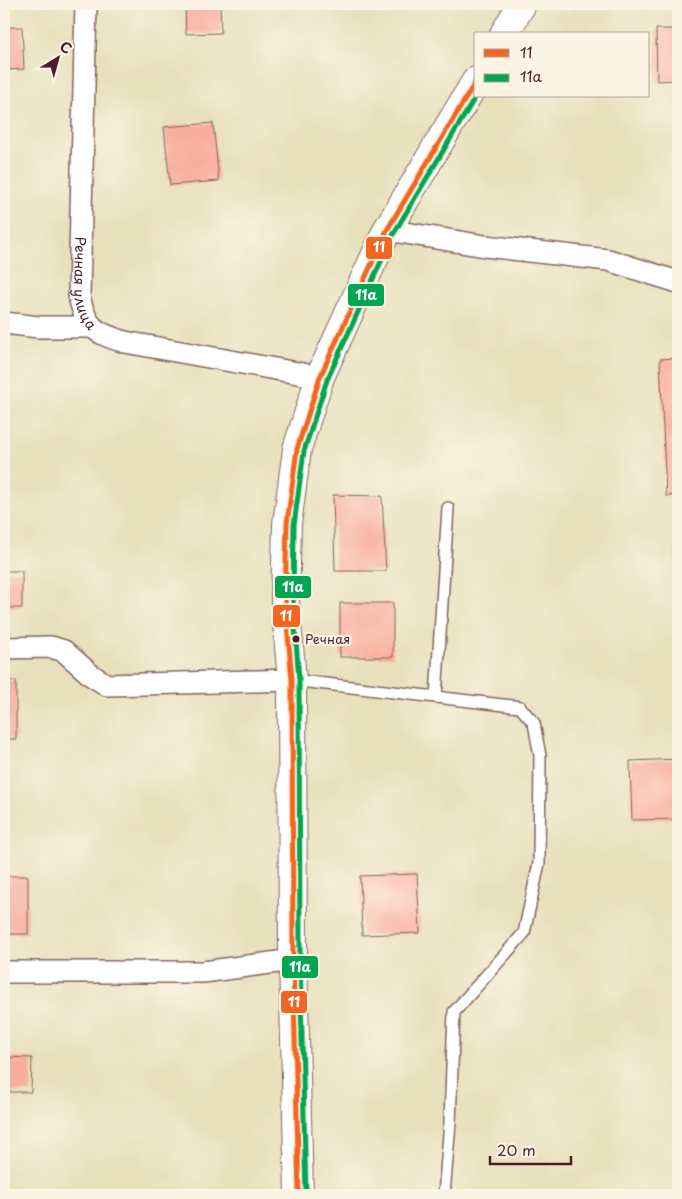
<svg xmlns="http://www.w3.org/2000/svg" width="682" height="1199" font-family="'Playpen Sans',sans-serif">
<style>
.building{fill:#f8ad9d}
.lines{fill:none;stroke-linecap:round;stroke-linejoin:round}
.service-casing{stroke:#81635e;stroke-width:14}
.minor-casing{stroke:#81635e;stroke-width:24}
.tertiary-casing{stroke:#81635e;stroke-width:30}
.service{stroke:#fff;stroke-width:11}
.minor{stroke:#fff;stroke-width:21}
.tertiary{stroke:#fff;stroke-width:28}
.bus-1-casing{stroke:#fcf5e5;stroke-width:9}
.bus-2-casing{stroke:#fcf5e5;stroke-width:9}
.bus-1{stroke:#f26522;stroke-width:5}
.bus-2{stroke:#00a651;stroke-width:5}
.bus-dot{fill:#4a1f2b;stroke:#fcf5e5;stroke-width:2}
.labels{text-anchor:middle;stroke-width:4.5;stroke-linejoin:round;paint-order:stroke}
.bus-label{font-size:13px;fill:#4a1f2b;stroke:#fcf5e5;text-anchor:start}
.street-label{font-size:14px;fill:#4a1f2b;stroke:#fcf5e5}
.line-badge{stroke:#fcf5e5;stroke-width:2}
.badge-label{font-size:14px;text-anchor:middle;font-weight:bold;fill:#fff}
</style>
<rect width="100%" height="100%" fill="#fcf5e5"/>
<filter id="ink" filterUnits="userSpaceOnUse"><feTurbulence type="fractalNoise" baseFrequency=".02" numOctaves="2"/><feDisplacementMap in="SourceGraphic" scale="10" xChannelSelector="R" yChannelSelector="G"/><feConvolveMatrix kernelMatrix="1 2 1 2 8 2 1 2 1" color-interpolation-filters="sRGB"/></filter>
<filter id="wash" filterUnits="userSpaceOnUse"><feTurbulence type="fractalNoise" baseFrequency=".0096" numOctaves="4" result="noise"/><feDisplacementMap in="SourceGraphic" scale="20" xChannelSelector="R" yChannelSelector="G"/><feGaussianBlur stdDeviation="1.12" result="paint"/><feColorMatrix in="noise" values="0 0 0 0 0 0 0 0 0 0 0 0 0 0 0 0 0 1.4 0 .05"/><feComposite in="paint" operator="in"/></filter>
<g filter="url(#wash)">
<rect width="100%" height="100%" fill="#e8e0bc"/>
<g id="blocks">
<g class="building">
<polygon points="185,4 220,4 221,33 186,34"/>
<polygon points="4,27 22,27 24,69 4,70"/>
<polygon points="656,29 678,29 678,80 657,81"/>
<polygon points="213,123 219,181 170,185 164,127"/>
<rect x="4" y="248" width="3" height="41"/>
<polygon points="678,358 678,495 666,496 660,359"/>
<polygon points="333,495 382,496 386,571 335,571"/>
<polygon points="675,549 678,549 678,614 677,614"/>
<rect x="4" y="571" width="18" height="37"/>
<rect x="340" y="603" width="53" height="54"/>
<rect x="4" y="681" width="12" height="58"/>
<polygon points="678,759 678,819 632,820 630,761"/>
<polygon points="417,874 420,933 362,935 360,876"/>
<rect x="4" y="876" width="24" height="58"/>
<polygon points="4,1057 32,1058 31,1092 4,1092"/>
</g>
</g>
</g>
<g filter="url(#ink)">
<use href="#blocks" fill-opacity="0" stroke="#81635e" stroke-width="1"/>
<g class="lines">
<g class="service-casing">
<g id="service">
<polyline points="292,680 520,707 534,723 540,756 539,863 524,933 454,1012 450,1122 444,1195"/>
<polyline points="436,697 448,508"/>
</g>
</g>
<g class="minor-casing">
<g id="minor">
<path id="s1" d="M86 4 79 296C86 328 95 333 125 342L320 377"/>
<polyline points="387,230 485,246 608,260 678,282"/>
<polyline points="4,323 39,327 91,327"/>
<polyline points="4,648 51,647 64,651 91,675 107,685 292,680"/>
<polyline points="4,972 203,972 293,960"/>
</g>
</g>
<g class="tertiary-casing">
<g id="tertiary">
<polyline points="504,34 522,4"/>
<polyline points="299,1195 293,960 292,680 285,601 287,524 297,449 320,377 387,230 476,81"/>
</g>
</g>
<use href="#service" class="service"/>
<use href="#minor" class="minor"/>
<use href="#tertiary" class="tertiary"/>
<g class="bus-1-casing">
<polyline id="bus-1" points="299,1195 293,960 292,680 285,601 287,524 297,449 320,377 387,230 476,81"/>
</g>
<g class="bus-2-casing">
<polyline id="bus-2" points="306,1195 300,960 299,680 293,601 294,525 304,451 327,380 394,233 476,96"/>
</g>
<use href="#bus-1" class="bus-1"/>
<use href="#bus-2" class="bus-2"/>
</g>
</g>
<circle class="bus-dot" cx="296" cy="639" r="4.5"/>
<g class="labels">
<g class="bus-label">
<text x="305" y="644">Речная</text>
</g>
<g class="street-label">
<text dy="5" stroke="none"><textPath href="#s1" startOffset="280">Речная улица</textPath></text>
</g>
</g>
<g class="line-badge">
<rect x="365" y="236" width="28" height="24" rx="5" fill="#f26522"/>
<rect x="347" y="283" width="38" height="24" rx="5" fill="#00a651"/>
<rect x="274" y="575" width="38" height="24" rx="5" fill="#00a651"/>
<rect x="272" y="604" width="29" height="24" rx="5" fill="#f26522"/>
<rect x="281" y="955" width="38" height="24" rx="5" fill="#00a651"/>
<rect x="280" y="990" width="28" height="24" rx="5" fill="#f26522"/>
</g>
<g class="badge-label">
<text x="379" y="252">11</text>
<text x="366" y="300">11а</text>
<text x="293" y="592">11а</text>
<text x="286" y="621">11</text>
<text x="300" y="972">11а</text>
<text x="294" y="1007">11</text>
</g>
<rect width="682" height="1199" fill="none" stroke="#fcf5e5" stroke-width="20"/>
<rect x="474" y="32" width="175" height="65" fill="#fcf5e5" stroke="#b59f9b"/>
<rect x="484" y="49" width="25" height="8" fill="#f26522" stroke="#b59f9b"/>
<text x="520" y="58" font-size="15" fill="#4a1f2b">11</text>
<rect x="484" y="74" width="25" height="8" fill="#00a651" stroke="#b59f9b"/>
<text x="520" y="82" font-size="15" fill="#4a1f2b">11а</text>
<g transform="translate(58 58) rotate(37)" stroke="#fcf5e5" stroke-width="4" paint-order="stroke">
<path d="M0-4L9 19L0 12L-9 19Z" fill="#4a1f2b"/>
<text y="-8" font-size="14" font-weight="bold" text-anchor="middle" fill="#4a1f2b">С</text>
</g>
<path d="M490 1156v8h81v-8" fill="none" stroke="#4a1f2b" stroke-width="2.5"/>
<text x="497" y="1156" font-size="15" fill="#4a1f2b" stroke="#fcf5e5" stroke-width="4" paint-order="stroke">20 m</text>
</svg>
